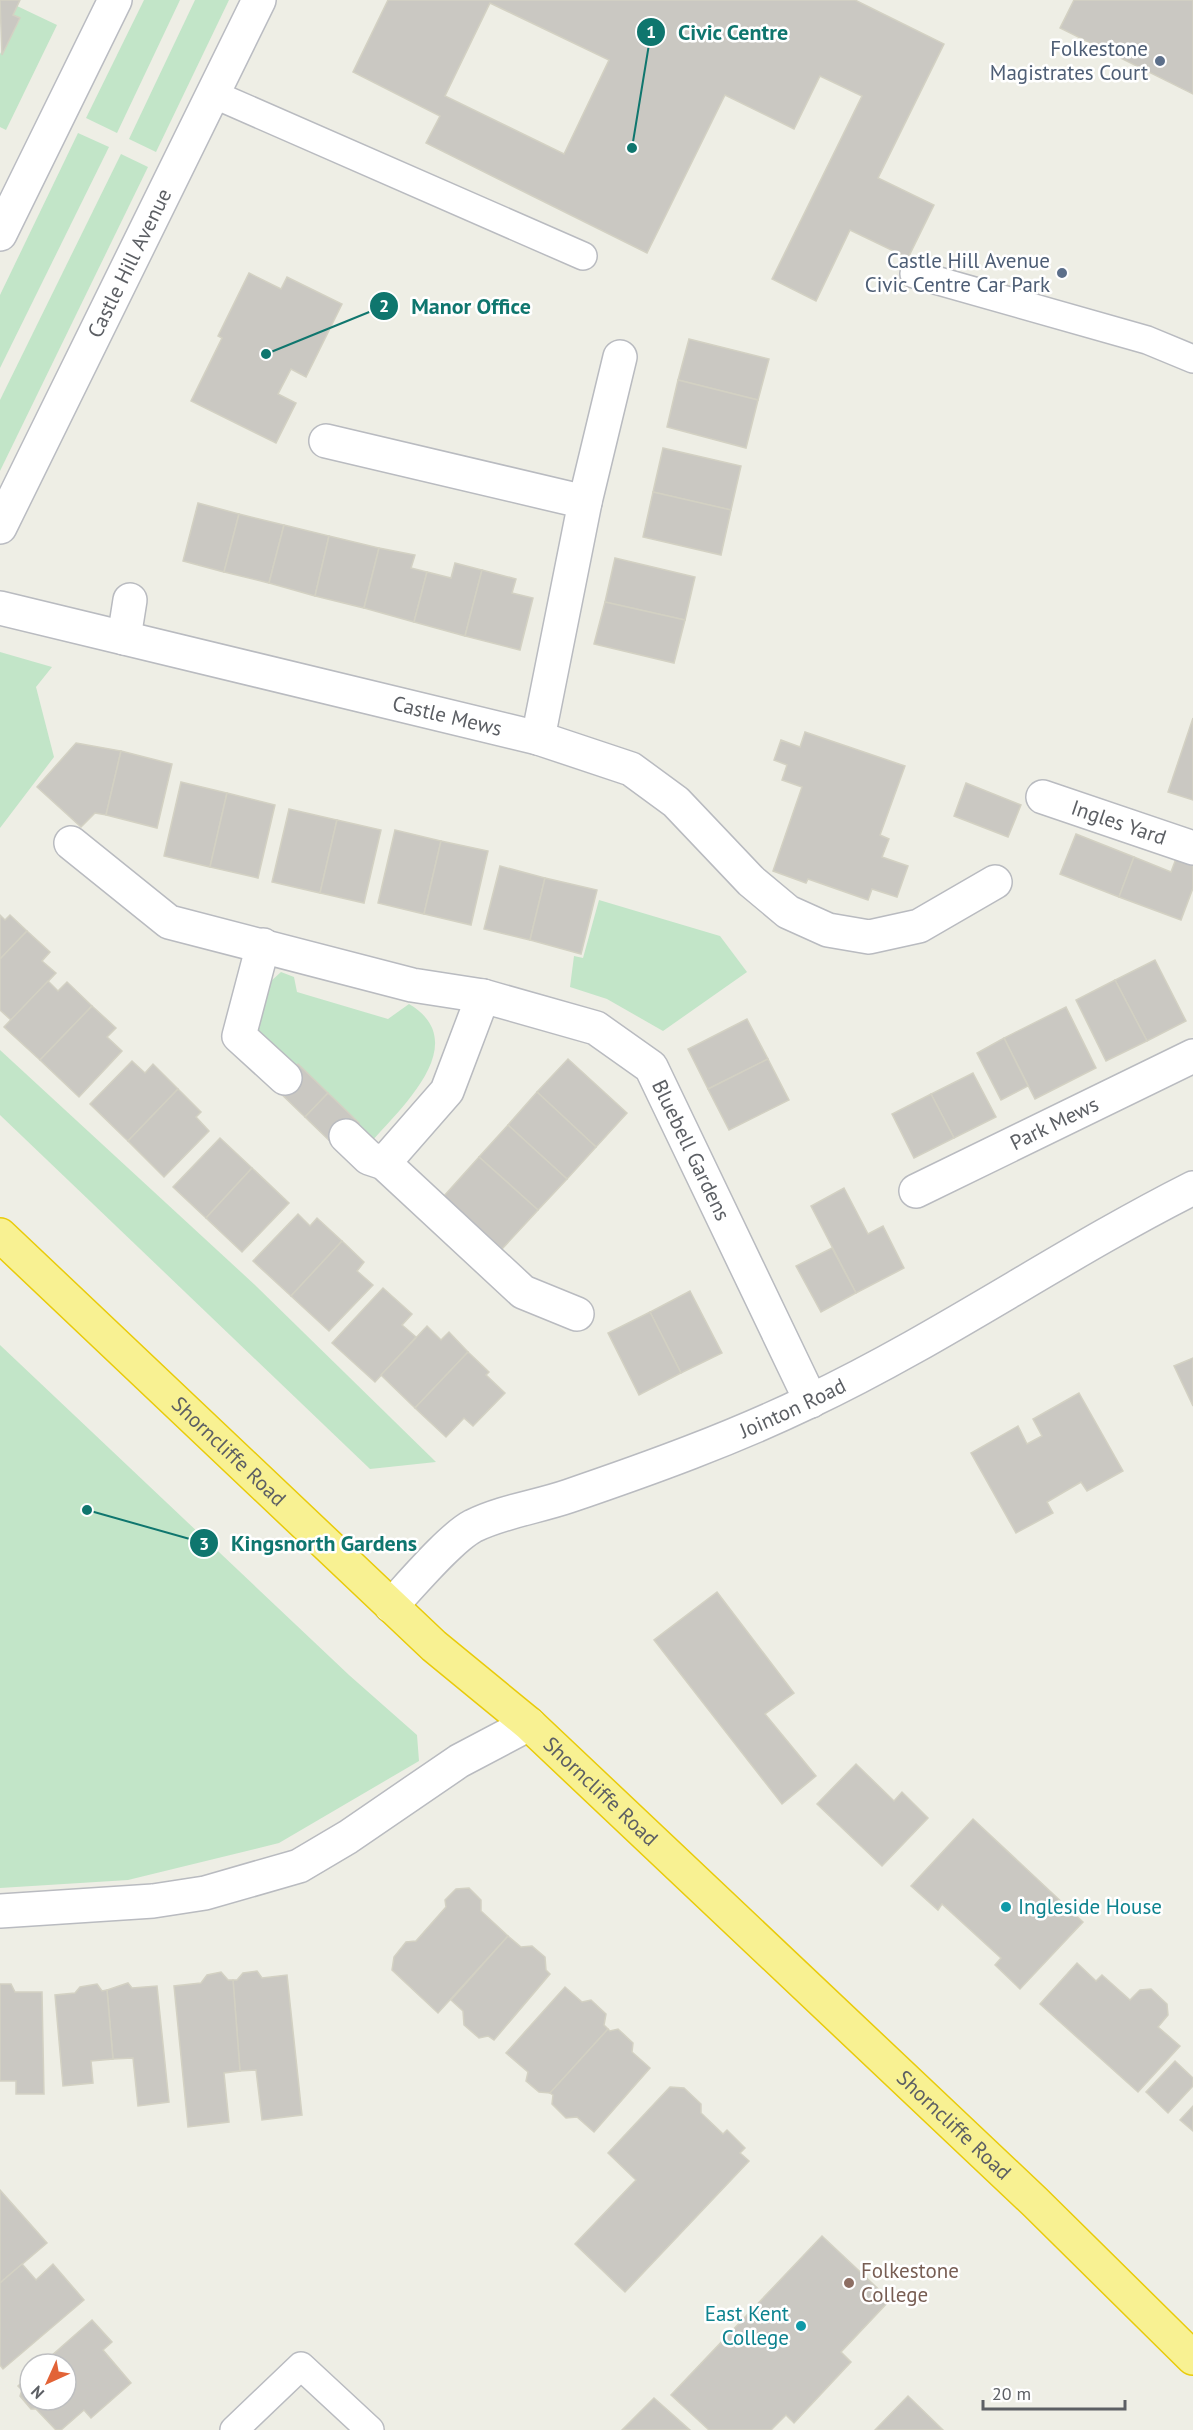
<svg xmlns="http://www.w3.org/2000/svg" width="1193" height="2430" font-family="'PT Sans',sans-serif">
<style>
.green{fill:#c2e5c8}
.building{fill:#cac8c2;stroke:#d3d1c3;stroke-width:1.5;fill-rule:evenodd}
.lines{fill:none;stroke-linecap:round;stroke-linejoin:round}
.lane-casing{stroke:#b9bbc0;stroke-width:30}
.street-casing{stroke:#b9bbc0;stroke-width:36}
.secondary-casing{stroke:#babcc2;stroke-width:36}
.highway-casing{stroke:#e9cb0a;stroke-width:36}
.lane{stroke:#fff;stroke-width:27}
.street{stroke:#fff;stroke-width:33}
.secondary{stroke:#fff;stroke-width:33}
.highway{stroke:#f8f192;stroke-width:33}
.service-dot{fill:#5c6f8a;stroke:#fff;stroke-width:2}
.culture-dot{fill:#0f9aa8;stroke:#fff;stroke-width:2}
.education-dot{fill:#8d6e63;stroke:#fff;stroke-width:2}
.labels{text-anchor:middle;stroke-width:5;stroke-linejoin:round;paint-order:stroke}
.service-label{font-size:21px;fill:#4e5e75;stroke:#fff;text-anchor:end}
.street-label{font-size:21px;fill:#5c5f64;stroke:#fff}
.culture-label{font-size:21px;fill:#0d838f;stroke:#fff;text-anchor:start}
.education-label{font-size:21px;fill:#785e54;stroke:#fff;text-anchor:start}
.leader{fill:none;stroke:#0f766e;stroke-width:2}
.callout-dot{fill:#0f766e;stroke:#fff;stroke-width:2}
.mark-label{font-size:18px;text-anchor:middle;font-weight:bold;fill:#fff}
.callout-label{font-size:22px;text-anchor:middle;font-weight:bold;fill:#0f766e;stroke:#fff;stroke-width:5;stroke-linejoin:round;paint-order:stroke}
</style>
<rect width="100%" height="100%" fill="#eeeee5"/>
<g class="green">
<polygon points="144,0 180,0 117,133 86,118"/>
<polygon points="195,0 229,0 156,152 129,139"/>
<polygon points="17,6 57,25 6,130 0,127 0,54 20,19 13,15"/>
<polygon points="78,133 109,147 0,368 0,295"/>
<polygon points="121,154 148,167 0,471 0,400"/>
<polygon points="0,652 52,667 36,687 54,757 0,828"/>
<polygon points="599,900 720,936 747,972 663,1031 607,999 570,987 574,956 583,958"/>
<path d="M281 972 294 977 297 992 388 1019 409 1004C473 1042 403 1106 372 1141L258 1040 257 1030 270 982Z"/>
<polygon points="0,1050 255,1285 436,1462 370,1469 0,1115"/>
<polygon points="0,1345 349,1675 417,1735 419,1761 279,1843 128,1880 0,1888"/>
</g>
<g class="building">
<polygon points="0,0 20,0 13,15 20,18 2,55"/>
<path d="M388 0H855L944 44 878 178 934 205 908 258 850 230 816 301 772 279 862 96 820 76 794 129 725 95 647 253 426 143 440 116 353 72ZM490 3 609 60 564 154 445 96Z"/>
<polygon points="1074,0 1193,0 1193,94 1060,28"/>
<polygon points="249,273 281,289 287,277 342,304 306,377 291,369 278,394 296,403 276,443 191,401 222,338 218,336"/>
<polygon points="689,339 769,359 758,400 678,380"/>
<polygon points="678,380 758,400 746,448 667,427"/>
<polygon points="663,448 741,466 731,510 653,492"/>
<polygon points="653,492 731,510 721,555 643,537"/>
<polygon points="198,503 239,514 224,572 183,561"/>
<polygon points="239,514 284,525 269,583 224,572"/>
<polygon points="284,525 329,536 315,596 269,583"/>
<polygon points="329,536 379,548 364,608 315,596"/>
<polygon points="379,548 415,555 411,568 427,572 414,622 364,608"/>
<polygon points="615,558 695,577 685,620 605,602"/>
<polygon points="455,563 482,570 465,636 414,622 427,572 451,578"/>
<polygon points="482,570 516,579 512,593 533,598 520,650 465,636"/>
<polygon points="605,602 685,620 674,663 594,644"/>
<polygon points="1193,718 1193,800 1168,792"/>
<polygon points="805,732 905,766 880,835 889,839 882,857 908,866 897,897 872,889 868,900 808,879 806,883 773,871 802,787 782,780 787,765 774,760 781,740 800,747"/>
<polygon points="76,743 121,751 106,815 95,813 81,827 37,787"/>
<polygon points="121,751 172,764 157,828 106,815"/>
<polygon points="181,782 227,793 210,867 164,856"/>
<polygon points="966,783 1021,805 1008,837 954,816"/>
<polygon points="227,793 275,805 258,878 210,867"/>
<polygon points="289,809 337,820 320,893 272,882"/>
<polygon points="337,820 381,830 364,903 320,893"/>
<polygon points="395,830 441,841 424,914 378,903"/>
<polygon points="1076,834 1134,857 1119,897 1060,874"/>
<polygon points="441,841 488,851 471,925 424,914"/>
<polygon points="1177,856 1193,862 1193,888 1181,920 1119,897 1134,857 1171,872"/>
<polygon points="500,866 545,878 530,940 484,929"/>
<polygon points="545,878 597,890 581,954 530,940"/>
<polygon points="0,915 5,920 10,915 27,931 0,959"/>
<polygon points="27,931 50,952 42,961 56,973 11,1020 0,1010 0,959"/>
<polygon points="1155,960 1186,1021 1147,1041 1115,980"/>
<polygon points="1115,980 1147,1041 1106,1061 1076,1000"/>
<polygon points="48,981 58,991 67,982 92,1006 40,1060 4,1027"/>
<polygon points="92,1006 116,1028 107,1037 122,1051 79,1097 40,1060"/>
<polygon points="1066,1007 1096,1068 1035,1099 1004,1038"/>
<polygon points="747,1019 768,1059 708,1089 688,1049"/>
<polygon points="1004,1038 1028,1086 1001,1100 977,1053"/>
<polygon points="568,1059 627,1113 596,1147 537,1092"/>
<polygon points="768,1059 789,1100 729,1130 708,1089"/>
<polygon points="132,1061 145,1073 153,1064 178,1089 128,1141 90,1104"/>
<polygon points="298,1064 328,1093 305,1117 275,1088"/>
<polygon points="973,1073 996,1117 954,1138 931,1094"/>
<polygon points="178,1089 201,1112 196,1117 209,1131 164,1177 128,1141"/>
<polygon points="537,1092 596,1147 567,1179 508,1125"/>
<polygon points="328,1093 359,1123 336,1147 305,1117"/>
<polygon points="931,1094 954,1138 914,1158 892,1114"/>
<polygon points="508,1125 567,1179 538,1210 479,1157"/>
<polygon points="220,1138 252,1168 206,1218 173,1187"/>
<polygon points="479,1157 538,1210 502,1249 444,1196"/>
<polygon points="252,1168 289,1203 242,1252 206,1218"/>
<polygon points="844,1188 868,1234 883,1226 904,1268 856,1293 811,1206"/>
<polygon points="298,1214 310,1226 317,1218 342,1241 291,1296 253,1261"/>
<polygon points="342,1241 364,1262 357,1271 373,1285 329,1331 291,1296"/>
<polygon points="832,1248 856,1293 821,1312 796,1266"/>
<polygon points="383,1288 412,1314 402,1325 416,1337 375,1382 332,1343"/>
<polygon points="690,1291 722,1353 681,1373 650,1312"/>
<polygon points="650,1312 681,1373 639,1395 608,1333"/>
<polygon points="427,1326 441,1340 449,1332 468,1352 415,1408 381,1375"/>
<polygon points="468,1352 489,1372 486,1375 505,1393 473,1426 464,1418 446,1437 415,1408"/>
<polygon points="1193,1358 1193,1406 1174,1366"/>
<polygon points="1079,1393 1123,1471 1087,1491 1081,1482 1047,1502 1053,1513 1016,1533 971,1453 1018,1426 1027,1444 1042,1436 1033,1419"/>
<polygon points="717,1592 794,1693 765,1714 816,1776 782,1804 654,1640"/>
<polygon points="856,1764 894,1801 902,1792 928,1818 882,1866 817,1804"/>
<polygon points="973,1819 1083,1922 1020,1989 995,1965 1001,1958 942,1904 938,1910 911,1886"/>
<polygon points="469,1888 481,1900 481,1911 508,1936 438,2013 392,1970 394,1957 406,1942 416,1941 446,1907 445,1900 456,1889"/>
<polygon points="508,1936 521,1947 532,1946 545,1957 546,1970 550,1974 494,2040 488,2036 479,2038 464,2025 463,2011 451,2000"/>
<polygon points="1077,1963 1096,1981 1102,1975 1130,2000 1140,1990 1151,1989 1167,2004 1168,2015 1158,2027 1180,2046 1138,2092 1040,2004"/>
<polygon points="257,1971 262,1978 287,1975 302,2115 262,2120 256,2070 240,2071 233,1980 237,1980 243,1973"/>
<polygon points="221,1972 228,1980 233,1980 240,2071 224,2073 229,2122 188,2127 174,1986 201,1983 207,1975"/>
<polygon points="128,1983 132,1988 157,1986 169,2102 138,2106 133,2058 113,2059 107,1990"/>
<polygon points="0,1984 11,1984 15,1992 42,1992 44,2094 16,2094 16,2081 0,2081"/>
<polygon points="97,1984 102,1991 107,1990 113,2059 91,2061 93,2083 63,2086 55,1995 75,1993 80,1987"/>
<polygon points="565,1987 582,2002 591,2000 606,2014 604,2025 608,2029 550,2093 539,2092 526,2081 528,2072 506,2053"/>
<polygon points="608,2029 610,2031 618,2029 633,2043 632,2052 650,2068 594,2132 577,2117 566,2118 552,2104 553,2095 550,2093"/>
<polygon points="1175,2061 1193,2078 1193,2086 1168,2113 1146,2092"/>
<polygon points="670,2087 684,2088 701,2104 701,2113 723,2134 727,2130 745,2148 740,2153 749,2161 625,2292 575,2244 636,2180 608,2153"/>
<polygon points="1193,2106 1193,2131 1180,2120"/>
<polygon points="0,2190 47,2243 0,2283"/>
<polygon points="822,2236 890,2300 841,2352 851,2362 794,2423 786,2415 771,2430 709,2430 671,2395"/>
<polygon points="22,2264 36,2280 53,2264 84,2300 3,2369 0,2365 0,2283"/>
<polygon points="92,2320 112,2342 103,2350 131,2383 91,2418 84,2410 61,2430 56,2430 36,2409 31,2409 20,2396 22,2390 18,2386 30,2375 30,2400 66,2400 66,2364 42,2364"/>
<polygon points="908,2396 943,2430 875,2430"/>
<polygon points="654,2398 690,2430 622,2430"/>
</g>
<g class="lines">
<g class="lane-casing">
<g id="lane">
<polyline points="213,94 583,256"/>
<polyline points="914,274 1147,340 1193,359"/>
<polyline points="234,2430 301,2366 370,2430"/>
</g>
</g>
<g class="street-casing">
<g id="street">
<polyline points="326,441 585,502 538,738"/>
<polyline points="585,502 620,357"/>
<path id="s1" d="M0 608 538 738 631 769 676 802 751 881 788 912 828 930 869 937 919 926 995 882"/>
<polyline points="124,638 130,600"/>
<path id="s2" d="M1043 797 1193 848"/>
<path id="s3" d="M71 843 169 922 412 985 483 996 596 1028 651 1067 811 1401"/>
<polyline points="263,945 239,1036 285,1078"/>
<polyline points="346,1136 369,1158 384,1163 523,1292 577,1314"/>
<polyline points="384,1163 447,1091 483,996"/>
<path id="s4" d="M916 1191 1193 1056"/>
<path id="s5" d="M391 1606C410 1586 450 1538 473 1526 504 1511 537 1507 569 1496 651 1468 731 1439 808 1402 941 1339 1062 1254 1193 1188"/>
<polyline points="0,1911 153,1901 205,1893 299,1866 348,1837 459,1761 529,1724"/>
</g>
</g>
<g class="secondary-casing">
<g id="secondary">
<polyline points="0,234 115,0"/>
<path id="s6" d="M0 527 259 0"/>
</g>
</g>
<g class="highway-casing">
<g id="highway">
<path id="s7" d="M0 1235 434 1646 529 1724 1035 2202 1193 2358"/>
</g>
</g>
<use href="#lane" class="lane"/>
<use href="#street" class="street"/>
<use href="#secondary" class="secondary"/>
<use href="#highway" class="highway"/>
</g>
<g class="service-dot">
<circle cx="1160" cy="61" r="6"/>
<circle cx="1062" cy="273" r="6"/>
</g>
<g class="culture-dot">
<circle cx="1006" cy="1907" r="6"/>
<circle cx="801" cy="2326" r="6"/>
</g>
<circle class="education-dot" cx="849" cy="2283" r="6"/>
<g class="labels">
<g class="service-label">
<text x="1148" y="56">Folkestone<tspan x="1148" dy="24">Magistrates Court</tspan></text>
<text x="1050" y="268">Castle Hill Avenue<tspan x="1050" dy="24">Civic Centre Car Park</tspan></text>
</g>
<g class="street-label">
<text dy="7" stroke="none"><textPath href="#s6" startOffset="294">Castle Hill Avenue</textPath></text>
<text dy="7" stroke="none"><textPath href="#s1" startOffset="460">Castle Mews</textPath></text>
<text dy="7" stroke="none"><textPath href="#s2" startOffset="80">Ingles Yard</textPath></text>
<text dy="7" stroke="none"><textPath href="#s4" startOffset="154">Park Mews</textPath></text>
<text dy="7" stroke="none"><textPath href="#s3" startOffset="726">Bluebell Gardens</textPath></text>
<text dy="7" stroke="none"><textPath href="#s5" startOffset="456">Jointon Road</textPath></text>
<text dy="7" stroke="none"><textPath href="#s7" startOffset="315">Shorncliffe Road</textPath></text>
<text dy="7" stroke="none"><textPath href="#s7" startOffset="819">Shorncliffe Road</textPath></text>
<text dy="7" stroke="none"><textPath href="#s7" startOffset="1305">Shorncliffe Road</textPath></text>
</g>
<g class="culture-label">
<text x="1018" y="1914">Ingleside House</text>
<text x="789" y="2321" text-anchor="end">East Kent<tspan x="789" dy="24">College</tspan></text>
</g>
<g class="education-label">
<text x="861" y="2278">Folkestone<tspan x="861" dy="24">College</tspan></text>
</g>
</g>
<path class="leader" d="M632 148L651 32M266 354L384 306M87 1510L204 1543"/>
<g class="callout-dot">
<circle cx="632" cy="148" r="6"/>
<circle cx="266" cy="354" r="6"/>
<circle cx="87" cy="1510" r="6"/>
<circle cx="651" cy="32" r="15"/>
<circle cx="384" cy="306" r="15"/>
<circle cx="204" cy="1543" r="15"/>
</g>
<g class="mark-label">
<text x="651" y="38">1</text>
<text x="384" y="312">2</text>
<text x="204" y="1550">3</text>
</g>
<g class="callout-label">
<text x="733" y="40">Civic Centre</text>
<text x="471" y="314">Manor Office</text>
<text x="324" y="1551">Kingsnorth Gardens</text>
</g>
<g transform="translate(48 2382) rotate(225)"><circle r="28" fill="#ffffff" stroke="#bebfc1" stroke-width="1.5"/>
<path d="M0-4.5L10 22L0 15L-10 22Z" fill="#e26337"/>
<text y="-9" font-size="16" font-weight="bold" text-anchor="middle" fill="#5c5f64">N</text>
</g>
<path d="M983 2400v9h142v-9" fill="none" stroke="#5c5f64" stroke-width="3"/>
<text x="992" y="2400" font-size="18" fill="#5c5f64" stroke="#ffffff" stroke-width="4.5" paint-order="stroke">20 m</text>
</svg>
